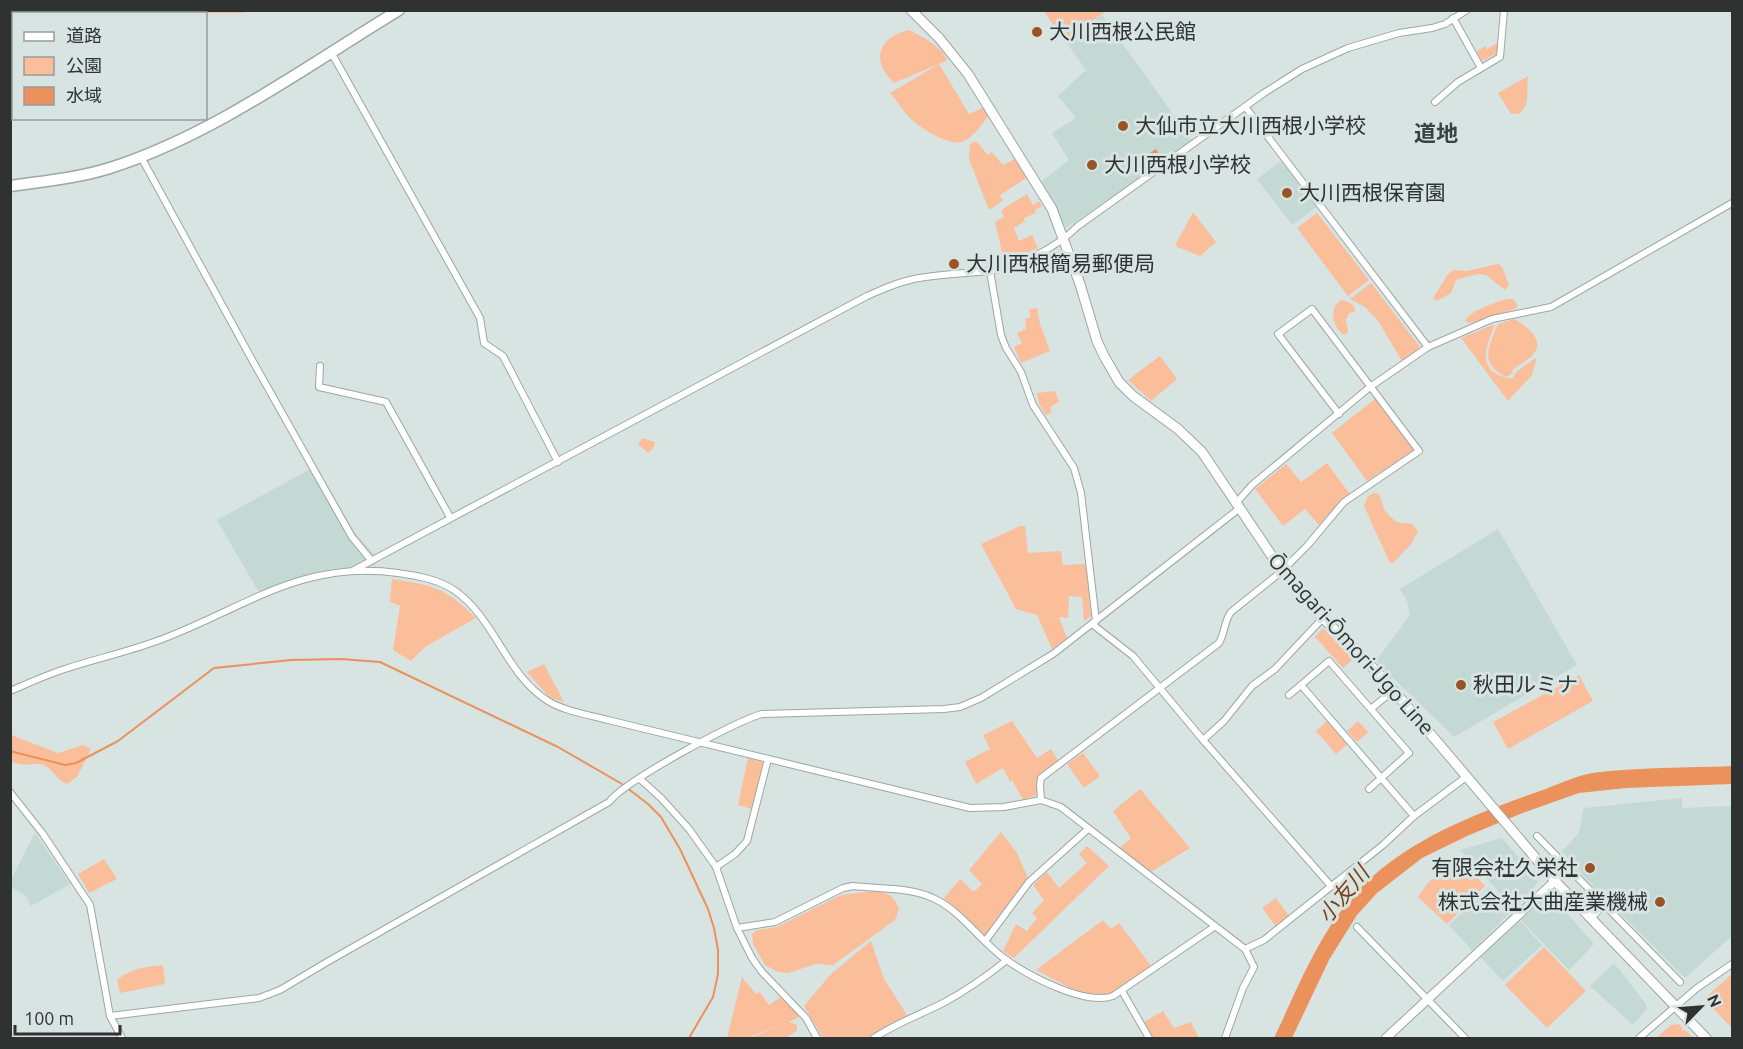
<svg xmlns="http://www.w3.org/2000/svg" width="1743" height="1049" font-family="Ubuntu,'Noto Sans JP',sans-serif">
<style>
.built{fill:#c4d8d4}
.green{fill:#fbbe9b}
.water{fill:#eb915b}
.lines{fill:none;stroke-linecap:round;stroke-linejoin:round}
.stream{stroke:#eb915b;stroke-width:2}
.minor-casing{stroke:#9ba7a5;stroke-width:8}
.tertiary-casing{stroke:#9ba7a5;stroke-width:10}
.primary-casing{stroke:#9ba7a5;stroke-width:11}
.trunk-casing{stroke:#9ba7a5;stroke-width:13}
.minor{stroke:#fff;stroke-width:6}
.tertiary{stroke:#fff;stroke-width:8}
.primary{stroke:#fff;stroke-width:9}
.trunk{stroke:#fff;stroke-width:10}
.poi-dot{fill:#985327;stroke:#d8e4e2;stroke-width:2}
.labels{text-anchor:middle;stroke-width:6;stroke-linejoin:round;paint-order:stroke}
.poi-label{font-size:21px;fill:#2e3332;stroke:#d8e4e2;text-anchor:start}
.street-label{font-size:21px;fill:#2e3332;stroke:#d8e4e2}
.neighbourhood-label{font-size:22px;font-weight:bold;fill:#394341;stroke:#d8e4e2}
.water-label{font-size:22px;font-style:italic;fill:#793e18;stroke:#d8e4e2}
</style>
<rect width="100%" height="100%" fill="#d8e4e2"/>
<g class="built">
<polygon points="1102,15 1193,142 1066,228 1042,181 1069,160 1052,133 1076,118 1058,96 1086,70 1066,42"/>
<polygon points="1281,161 1316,207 1292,225 1257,179"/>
<polygon points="316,466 355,533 374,554 376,566 332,569 258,591 217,520"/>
<polygon points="1498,529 1577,665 1454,737 1376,661 1410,615 1407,601 1400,589"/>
<polygon points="1682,798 1682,808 1732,806 1732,936 1685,978 1587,880 1562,851 1579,833 1584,808"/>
<polygon points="35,833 70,884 31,906 26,896 11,887 11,880"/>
<polygon points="1502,838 1535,876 1538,882 1515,909 1460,850"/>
<polygon points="1489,887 1512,911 1472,950 1449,925"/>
<polygon points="1544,897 1556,901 1594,944 1569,970 1520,919"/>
<polygon points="1519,920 1542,945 1503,981 1480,957"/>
<polygon points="1614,963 1646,1004 1647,1009 1633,1025 1590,986"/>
</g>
<g class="green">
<polygon points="11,10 244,10 245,13 14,14 14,103 11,104"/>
<polygon points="1044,11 1106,11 1064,42"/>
<path d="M909 30C923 37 939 45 947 59L946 61 894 83C870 61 878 37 909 30Z"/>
<polygon points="1499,42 1496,54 1482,61 1477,51 1486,46 1487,49"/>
<path d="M939 64 969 114 984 107 989 115C982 124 973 138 962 142 949 146 920 128 911 119 903 111 897 101 890 93Z"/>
<path d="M1528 76C1526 91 1531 104 1519 114H1511L1498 93Z"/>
<polygon points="1280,115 1287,126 1271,136 1264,126"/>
<polygon points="976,141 988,155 992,152 1003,165 1017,158 1028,177 1000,195 1003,201 989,210 969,159 970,144"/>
<polygon points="1027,194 1033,205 1039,201 1042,206 1035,210 1036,213 1024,218 1025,221 1014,228 1019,241 1032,235 1038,248 1000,265 1002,252 995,222 1004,217 1001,210"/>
<polygon points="1193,212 1216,242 1200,256 1175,246"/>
<polygon points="1317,213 1369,280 1348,296 1297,228"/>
<polygon points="1498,264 1502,267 1509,285 1505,290 1486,275 1477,274 1456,280 1451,293 1437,301 1433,298 1448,274 1454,270 1467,271"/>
<polygon points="1371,283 1420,347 1402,361 1378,321 1365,307 1350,299"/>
<path d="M1507 299H1513L1518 306 1515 309 1476 322 1469 323 1465 321C1469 311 1496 302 1507 299Z"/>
<path d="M1341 300C1348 302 1355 303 1355 312L1349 313 1346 320 1348 332 1345 335C1333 329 1328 308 1341 300Z"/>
<polygon points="1037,308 1040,324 1050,351 1021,363 1014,347 1022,343 1017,333 1026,329 1025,319 1030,317 1029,309"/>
<path d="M1514 319C1524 324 1544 338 1535 352 1531 359 1519 365 1512 370L1513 373 1506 377C1479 363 1488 348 1498 324Z"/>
<path d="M1495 324C1489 341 1476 365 1499 375 1504 377 1507 379 1513 378L1516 372 1537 357 1532 375 1508 401 1461 338Z"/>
<polygon points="1160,356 1177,379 1151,401 1128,380"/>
<polygon points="1055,391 1059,402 1050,407 1052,412 1046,415 1039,404 1037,393"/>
<polygon points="1375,399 1414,450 1367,481 1332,433"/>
<polygon points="643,438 655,442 654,447 648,453 638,444"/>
<polygon points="1327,463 1350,494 1342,499 1319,525 1305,509 1283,526 1255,489 1286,464 1301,482"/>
<polygon points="1374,493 1379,494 1385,511 1396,522 1412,524 1418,531 1411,544 1394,562 1390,563 1364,506 1368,496"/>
<polygon points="1020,526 1025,526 1028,553 1061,551 1063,565 1086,564 1091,616 1084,621 1082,597 1069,596 1068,618 1059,617 1067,638 1052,649 1037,615 1016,609 981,544"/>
<path d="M392 579C433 585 446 588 476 618L425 647 411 661 393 650 400 606 390 602Z"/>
<polygon points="1323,628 1353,659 1343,668 1315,637"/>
<polygon points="544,664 564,702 550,698 527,672"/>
<polygon points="1579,675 1593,701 1508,749 1493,722"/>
<path d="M1012 721 1037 758 1051 749 1059 762C1043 773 1036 774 1037 795L1023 800 1012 780 1010 782 1003 768 976 784 965 762 990 749 983 735Z"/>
<polygon points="1327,721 1347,744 1336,754 1316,731"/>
<polygon points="1358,721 1368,732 1357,742 1347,731"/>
<path d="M11 735 58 753 83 745 91 749 77 777 67 784C57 781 54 770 44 765 34 761 26 769 11 761Z"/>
<polygon points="1083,753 1100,776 1084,788 1067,764"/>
<polygon points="748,758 763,762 753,809 738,805"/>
<polygon points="1140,789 1190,848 1149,873 1119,849 1131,838 1113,811"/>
<polygon points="1001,832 1017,853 1028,878 991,927 987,937 944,898 960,879 974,892 982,884 969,870"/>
<polygon points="1087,846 1109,866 1014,958 1003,951 1016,924 1027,931 1037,918 1032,913 1044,900 1033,885 1047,872 1059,888 1087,863 1079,854"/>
<polygon points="1459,857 1485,886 1447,924 1418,897 1427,884"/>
<polygon points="104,859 117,879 89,893 78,874"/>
<path d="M874 891C888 892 894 896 899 909L895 920 833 965 816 964 788 973 778 972 765 965 753 944 752 934 757 930 777 927 841 895Z"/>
<polygon points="1276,898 1290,917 1276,927 1262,908"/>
<path d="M1103 920 1111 929 1119 923 1151 966C1137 975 1122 989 1107 995 1090 1002 1052 978 1036 970Z"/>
<polygon points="871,941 884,979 907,1015 870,1038 823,1038 804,1006 831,974"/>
<polygon points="1544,947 1586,991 1547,1028 1505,985"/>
<path d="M163 965 165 984 120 993 117 980C131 968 146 967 163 965Z"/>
<polygon points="1732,974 1732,1028 1704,999"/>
<polygon points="742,977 756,994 760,992 769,1005 781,997 801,1016 789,1022 797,1025 797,1031 785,1038 750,1038 788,1022 747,1038 727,1038"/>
<polygon points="1163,1011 1174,1028 1191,1022 1199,1038 1153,1038 1144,1022"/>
<polygon points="1679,1024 1693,1038 1656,1038 1671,1025"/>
</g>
<g class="water">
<polygon points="1156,149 1162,159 1139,173 1133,163"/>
<path d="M1732 766V784L1626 788 1579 793 1520 814 1467 836 1422 858 1377 893 1357 915 1329 960 1292 1038H1274C1297 990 1317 937 1353 896 1402 841 1472 815 1540 791 1557 785 1575 776 1592 773 1638 767 1686 768 1732 766Z"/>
</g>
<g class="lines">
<polyline class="stream" points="10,751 65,765 76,763 118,741 214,668 291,660 341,659 380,662 558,747 622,784 648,804 661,817 680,849 708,909 714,928 718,950 718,974 713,997 689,1038"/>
<g class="minor-casing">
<g id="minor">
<polyline points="1453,18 1481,68"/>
<polyline points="331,52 480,318 484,343 503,356 558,462"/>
<polyline points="1435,102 1458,82 1500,57 1504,10"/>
<polyline points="1246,108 1428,347"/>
<polyline points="141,157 256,367 352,537 371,560"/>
<polyline points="990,271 1001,335 1006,348 1021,372 1033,405 1074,468 1081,493 1096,621"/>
<polyline points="320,366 319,387 386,402 450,517"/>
<polyline points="1237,502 1252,485 1370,387 1428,347 1492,319 1551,307 1732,203"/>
<path d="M354 570 867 296C881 290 895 283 910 280 935 274 962 274 988 271 1018 268 1057 247 1078 226L1264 93 1302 69 1348 48 1399 33 1432 28 1445 24 1467 10"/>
<polyline points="1092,624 1133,656 1203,740 1331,886"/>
<path d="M10 691C29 683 46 675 65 669 95 659 127 652 157 641 242 610 301 559 398 573 418 576 437 579 454 590 495 618 506 675 548 701 564 711 589 715 608 720L970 808 1004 807 1041 800 1061 807 1245 949 1254 967 1243 988 1225 1038"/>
<polyline points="1289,695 1301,685"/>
<polyline points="1372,708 1394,690"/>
<polyline points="1203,740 1224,721 1252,686 1275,669 1323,618"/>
<polyline points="640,779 661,798 689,829 716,867 737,928 752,958 762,972 806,1018 817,1038"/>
<polyline points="1369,789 1409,753 1329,661 1301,685 1414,816"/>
<polyline points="10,792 43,834 90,905 110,1016 122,1038"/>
<path d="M1041 800 1040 785 1041 778 1219 643C1225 633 1224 621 1231 612L1282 571 1307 546 1344 502 1419 451 1312 309 1278 334 1339 414"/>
<polyline points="1537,836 1680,982"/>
<polyline points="716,867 735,854 747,841 768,759"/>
<polyline points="1555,881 1568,868"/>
<polyline points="1591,919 1604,904"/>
<polyline points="1357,927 1465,1038"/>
<path d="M737 928 775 922 843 888 853 886C879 889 911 887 935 899 964 913 981 943 1008 961 1031 977 1086 1006 1113 996L1214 927"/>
<polyline points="986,940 1029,882 1088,829"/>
<polyline points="1245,949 1264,940 1383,845 1414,816 1466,777"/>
<polyline points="1122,991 1149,1038"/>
<path d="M110 1016 259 998 280 990 327 962 609 802C625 781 735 721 762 714L944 709 960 707 981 698 1053 654 1240 508"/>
<path d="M874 1038C896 1023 922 1014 945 1002 967 990 987 976 1007 960"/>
<polyline points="1639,1038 1697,988 1732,964"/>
</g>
</g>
<g class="tertiary-casing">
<polyline id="tertiary" points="1386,1038 1555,881"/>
</g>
<g class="primary-casing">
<polyline id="primary" points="911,10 939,38 968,74 1052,209 1080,284 1097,341 1104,356 1119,382 1133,396 1178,429 1202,452 1282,571 1323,618 1384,679 1555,881 1706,1038"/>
</g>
<g class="trunk-casing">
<path id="trunk" d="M10 186C44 181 78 178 110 168 215 134 305 67 399 10"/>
</g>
<use href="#minor" class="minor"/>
<use href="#tertiary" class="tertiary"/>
<use href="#primary" class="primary"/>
<use href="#trunk" class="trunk"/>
</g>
<g class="poi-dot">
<circle cx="1037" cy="32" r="6"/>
<circle cx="1123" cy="126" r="6"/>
<circle cx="1092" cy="165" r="6"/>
<circle cx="1287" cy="193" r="6"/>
<circle cx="954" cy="264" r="6"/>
<circle cx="1461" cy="685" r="6"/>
<circle cx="1590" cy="868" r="6"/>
<circle cx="1660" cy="902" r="6"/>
</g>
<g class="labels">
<g class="poi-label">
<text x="1049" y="39">大川西根公民館</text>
<text x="1135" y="133">大仙市立大川西根小学校</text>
<text x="1104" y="172">大川西根小学校</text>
<text x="1299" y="200">大川西根保育園</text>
<text x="966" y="271">大川西根簡易郵便局</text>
<text x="1473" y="692">秋田ルミナ</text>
<text x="1578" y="875" text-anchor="end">有限会社久栄社</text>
<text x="1648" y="909" text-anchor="end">株式会社大曲産業機械</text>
</g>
<g class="street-label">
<text transform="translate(1351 644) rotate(48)" y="7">Ōmagari-Ōmori-Ugo Line</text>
</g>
<g class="neighbourhood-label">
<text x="1436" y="141">道地</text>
</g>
<g class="water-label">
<text transform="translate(1343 894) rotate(-50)" y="8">小友川</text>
</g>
</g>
<rect width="1743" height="1049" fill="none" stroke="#2e3332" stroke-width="24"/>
<rect x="12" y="12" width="195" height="108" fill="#d8e4e2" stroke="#949d9c" stroke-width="1.5"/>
<rect x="24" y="32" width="30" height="9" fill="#ffffff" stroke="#949d9c" stroke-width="1.5"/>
<text x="66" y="42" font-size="18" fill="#2e3332">道路</text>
<rect x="24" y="57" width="30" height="18" fill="#fbbe9b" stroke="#949d9c" stroke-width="1.5"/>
<text x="66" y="72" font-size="18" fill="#2e3332">公園</text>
<rect x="24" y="87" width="30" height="18" fill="#eb915b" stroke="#949d9c" stroke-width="1.5"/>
<text x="66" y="102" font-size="18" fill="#2e3332">水域</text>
<g transform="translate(1701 1007) rotate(65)" stroke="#d8e4e2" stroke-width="4.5" paint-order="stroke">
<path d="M0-4.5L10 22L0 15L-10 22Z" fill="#2e3332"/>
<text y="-9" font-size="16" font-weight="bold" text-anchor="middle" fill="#2e3332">N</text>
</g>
<path d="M15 1025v9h105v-9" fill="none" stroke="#2e3332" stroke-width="3"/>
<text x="24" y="1025" font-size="18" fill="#2e3332" stroke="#d8e4e2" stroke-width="4.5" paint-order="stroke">100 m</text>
</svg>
